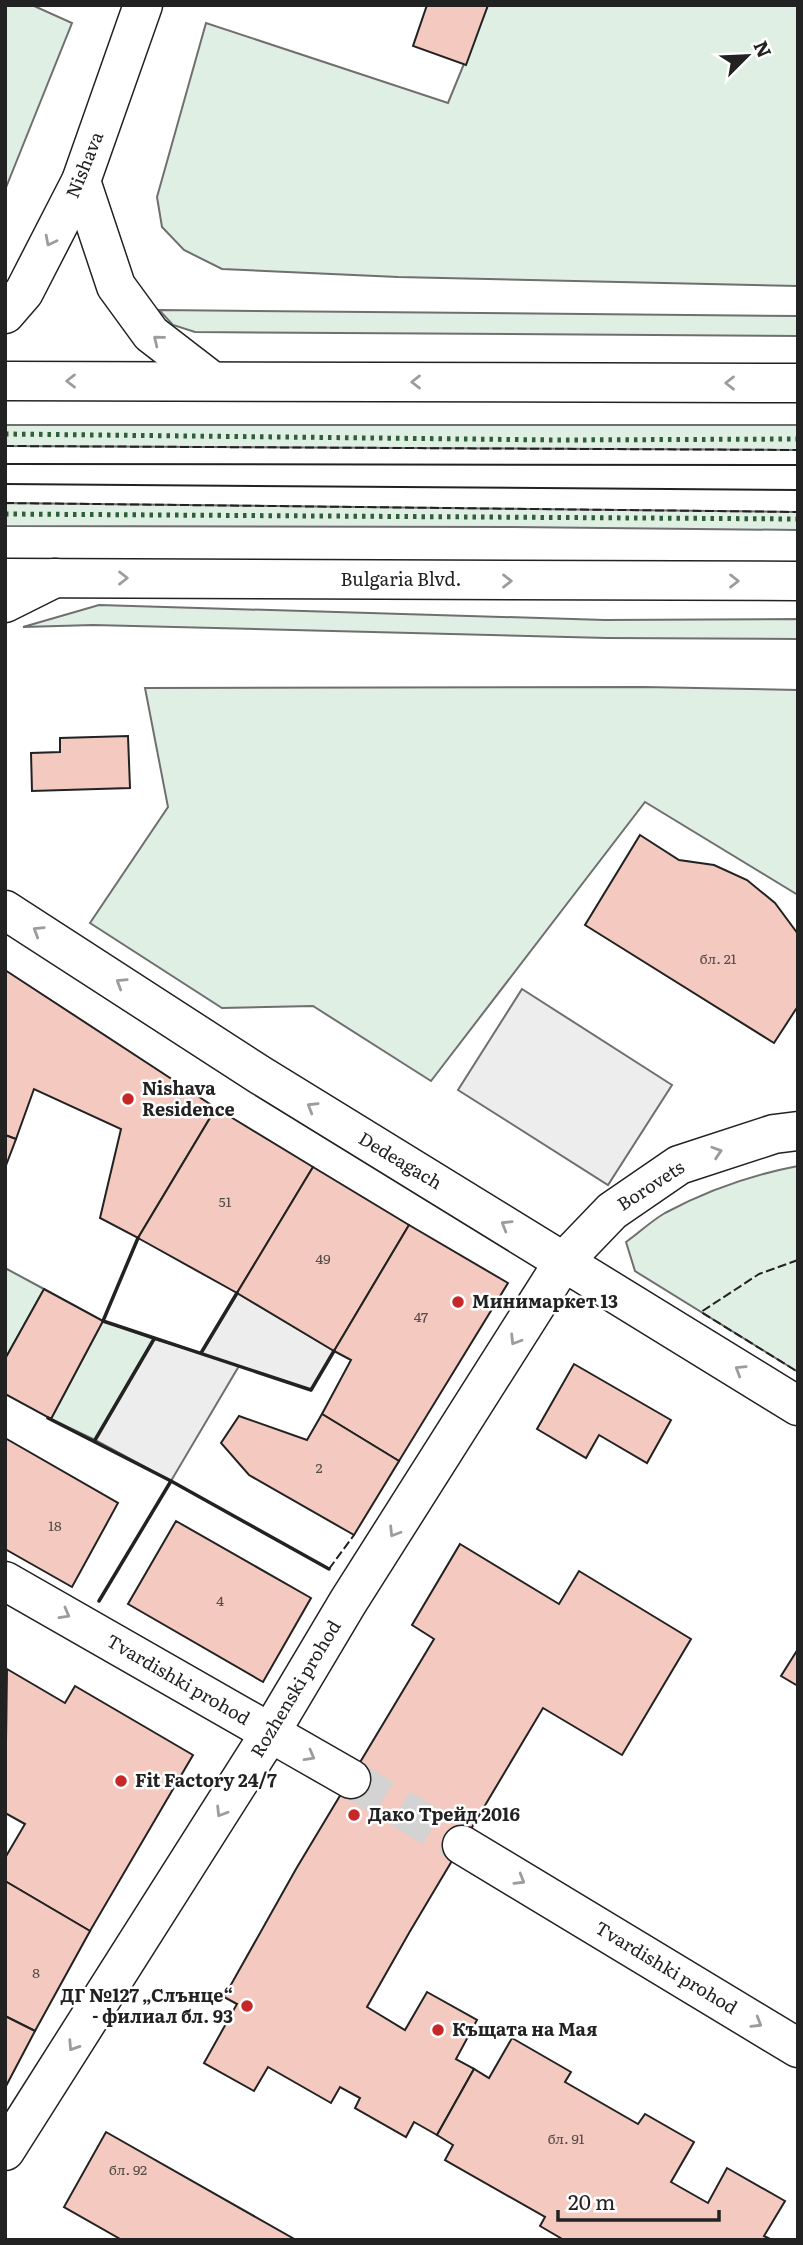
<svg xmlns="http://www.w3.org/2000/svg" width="803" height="2245" font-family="Literata,serif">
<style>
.green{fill:#e0efe3;stroke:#6f6f6f;stroke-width:2}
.parking{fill:#ededed;stroke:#6f6f6f;stroke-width:2}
.building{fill:#f3c9c0;stroke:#222;stroke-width:2}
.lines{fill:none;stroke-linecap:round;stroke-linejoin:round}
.street-tunnel{stroke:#d3d3d3;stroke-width:38;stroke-dasharray:38 19;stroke-linecap:butt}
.street-casing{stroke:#222;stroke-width:41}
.secondary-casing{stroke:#222;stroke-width:41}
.primary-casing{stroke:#222;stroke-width:41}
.street{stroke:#fff;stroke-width:38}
.secondary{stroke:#fff;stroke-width:38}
.primary{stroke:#fff;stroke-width:38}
.tram{stroke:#222;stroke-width:2}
.hedge{stroke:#2f5e38;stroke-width:5;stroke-dasharray:3.5 5;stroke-linecap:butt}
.fence{stroke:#222;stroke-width:2;stroke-dasharray:9 3.5;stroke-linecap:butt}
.wall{stroke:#222;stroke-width:3.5}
.oneway{stroke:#9c9c9c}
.poi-dot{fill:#c62828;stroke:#fff;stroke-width:2.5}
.labels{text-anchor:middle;stroke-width:5;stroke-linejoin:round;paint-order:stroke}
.number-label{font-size:14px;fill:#564c4a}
.street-label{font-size:18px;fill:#222;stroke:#fff}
.poi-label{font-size:18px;font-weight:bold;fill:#222;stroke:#fff;text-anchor:start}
</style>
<rect width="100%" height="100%" fill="#fff"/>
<g class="green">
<polygon points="5,5 32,5 72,23 5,190"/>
<polygon points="488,5 798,5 798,286 398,277 222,269 184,250 162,227 157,197 206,23 448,103"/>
<polygon points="159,310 798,316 798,336 195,332 173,325"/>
<polygon points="5,425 798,425 798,450 5,446"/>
<polygon points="5,503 798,512 798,530 513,527 5,526"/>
<polygon points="99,605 605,620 798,619 798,639 607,638 93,625 23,627"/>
<polygon points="644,687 798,690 798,895 645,802 431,1081 313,1006 222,1008 90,923 168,807 145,688"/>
<path d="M798 1166V1372L635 1271 626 1242C639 1233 651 1221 665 1213 708 1190 751 1175 798 1166Z"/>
<polygon points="5,1268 44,1289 5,1359"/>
<polygon points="103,1321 154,1339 95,1440 51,1419"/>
</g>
<g class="parking">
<polygon points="522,989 672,1085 608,1185 458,1090"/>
<polygon points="237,1293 334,1351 311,1390 239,1366 171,1481 95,1440 154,1339 201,1353"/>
</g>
<g class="building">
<polygon points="427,5 488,5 466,65 413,46"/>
<polygon points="128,736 130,788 32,791 31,753 60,752 60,738"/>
<polygon points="640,835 679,860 714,865 747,880 775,903 798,934 798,1006 774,1043 585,925"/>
<polygon points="5,970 216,1108 138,1238 100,1218 121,1129 34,1089 16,1139 5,1135"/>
<polygon points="216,1108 313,1167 237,1293 138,1238"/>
<polygon points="5,1135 16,1139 5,1168"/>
<polygon points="313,1167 409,1225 334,1351 237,1293"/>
<polygon points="409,1225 508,1283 399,1461 322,1414 351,1360 334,1351"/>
<polygon points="44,1289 103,1321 51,1419 5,1394 5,1359"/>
<polygon points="574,1364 671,1420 647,1463 599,1435 586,1458 537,1429"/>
<polygon points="322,1414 399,1461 354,1535 249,1475 221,1443 239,1416 307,1440"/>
<polygon points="5,1438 118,1503 72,1587 5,1549"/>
<polygon points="176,1521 311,1598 263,1682 128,1604"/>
<polygon points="460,1544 559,1604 579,1571 691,1639 622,1755 543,1708 409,1933 367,2007 405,2030 427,1992 477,2020 456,2059 474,2069 437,2135 414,2122 406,2137 355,2108 360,2098 340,2087 331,2103 268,2067 254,2091 204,2063 237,2004 224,1997 296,1869 434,1639 412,1625"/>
<polygon points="798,1649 798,1686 781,1676"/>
<polygon points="7,1669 65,1703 75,1686 193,1755 90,1931 5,1881 5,1858 25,1824 5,1813"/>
<polygon points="5,1881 90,1931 35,2031 5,2016"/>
<polygon points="5,2016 35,2031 5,2088"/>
<polygon points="512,2038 571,2072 565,2082 638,2124 645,2114 694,2142 671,2182 708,2203 727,2168 785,2201 764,2236 772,2240 564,2240 540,2226 545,2217 445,2160 453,2145 437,2135 474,2069 489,2078"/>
<polygon points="106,2132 296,2240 122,2240 64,2207"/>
</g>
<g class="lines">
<polyline class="street-tunnel" points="351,1779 462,1845"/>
<g class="street-casing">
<g id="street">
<polyline points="81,181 116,286 151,334 212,381"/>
<polyline points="5,314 24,292 81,181 143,5"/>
<polyline points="5,910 260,1075 798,1406"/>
<polyline points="5,1581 351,1779"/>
<polyline points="462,1845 798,2048"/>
<polyline points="5,2151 270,1733 348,1602 564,1261 612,1211 679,1165 774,1134 798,1131"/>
</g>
</g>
<g class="secondary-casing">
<polyline id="secondary" points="5,603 55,578"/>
</g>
<g class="primary-casing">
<g id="primary">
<polyline points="5,381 798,383"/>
<polyline points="5,578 798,581"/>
</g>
</g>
<use href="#street" class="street"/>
<use href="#secondary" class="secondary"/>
<use href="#primary" class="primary"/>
<g class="tram">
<polyline points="5,464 798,465"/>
<polyline points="5,484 798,490"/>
</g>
<g class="hedge">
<polyline points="5,434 557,440 798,439"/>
<polyline points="5,514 798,519"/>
</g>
<g class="fence">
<polyline points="5,446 798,450"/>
<polyline points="5,503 798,512"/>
<polyline points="798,1260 759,1274 701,1312 798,1372"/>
<polyline points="329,1569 354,1535"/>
</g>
<g class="wall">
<polyline points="138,1238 103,1321 311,1390 334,1351"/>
<polyline points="201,1353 237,1293"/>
<polyline points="48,1418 171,1481 329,1569"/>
<polyline points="95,1440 154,1339"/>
<polyline points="99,1601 171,1481"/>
</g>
</g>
<defs><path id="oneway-chevron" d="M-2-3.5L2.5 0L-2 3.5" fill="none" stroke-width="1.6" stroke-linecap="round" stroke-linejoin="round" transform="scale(1.75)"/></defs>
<g class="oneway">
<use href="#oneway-chevron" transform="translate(50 241) rotate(117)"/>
<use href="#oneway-chevron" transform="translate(158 340) rotate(-141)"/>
<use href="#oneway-chevron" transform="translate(71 381) rotate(-180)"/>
<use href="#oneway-chevron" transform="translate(416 382) rotate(-180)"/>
<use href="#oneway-chevron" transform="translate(730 383) rotate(-180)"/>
<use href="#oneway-chevron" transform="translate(123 578)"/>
<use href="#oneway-chevron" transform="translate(507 581)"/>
<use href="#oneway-chevron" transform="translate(734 581)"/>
<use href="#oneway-chevron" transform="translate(38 931) rotate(-148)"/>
<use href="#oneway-chevron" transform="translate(121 983) rotate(-148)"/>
<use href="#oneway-chevron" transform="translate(312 1107) rotate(-149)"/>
<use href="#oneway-chevron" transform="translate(717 1152) rotate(-18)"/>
<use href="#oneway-chevron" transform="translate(506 1225) rotate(-149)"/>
<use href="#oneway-chevron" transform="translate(515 1340) rotate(122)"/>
<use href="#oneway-chevron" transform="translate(740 1370) rotate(-148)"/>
<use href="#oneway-chevron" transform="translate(394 1532) rotate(122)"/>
<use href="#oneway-chevron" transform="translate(65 1614) rotate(29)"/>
<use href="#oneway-chevron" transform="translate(310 1756) rotate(29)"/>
<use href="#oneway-chevron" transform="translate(221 1812) rotate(122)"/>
<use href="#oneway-chevron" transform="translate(520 1880) rotate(31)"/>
<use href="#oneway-chevron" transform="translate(757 2023) rotate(31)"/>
<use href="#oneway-chevron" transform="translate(73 2046) rotate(123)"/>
</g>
<g class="poi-dot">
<circle cx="128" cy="1099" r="7"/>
<circle cx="458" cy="1302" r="7"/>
<circle cx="121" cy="1781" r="7"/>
<circle cx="354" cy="1815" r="7"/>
<circle cx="247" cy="2006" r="7"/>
<circle cx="438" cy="2030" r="7"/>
</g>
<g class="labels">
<g class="number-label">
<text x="718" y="964">бл. 21</text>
<text x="225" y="1207">51</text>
<text x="323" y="1264">49</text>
<text x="421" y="1322">47</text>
<text x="319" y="1473">2</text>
<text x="55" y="1531">18</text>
<text x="220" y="1606">4</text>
<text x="36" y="1978">8</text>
<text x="566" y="2144">бл. 91</text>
<text x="128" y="2175">бл. 92</text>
</g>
<g class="street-label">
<text transform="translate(85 165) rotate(-68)" y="6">Nishava</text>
<text x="401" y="586">Bulgaria Blvd.</text>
<text transform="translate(400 1161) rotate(31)" y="6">Dedeagach</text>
<text transform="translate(651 1186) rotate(-33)" y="6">Borovets</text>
<text transform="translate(178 1680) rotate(30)" y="6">Tvardishki prohod</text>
<text transform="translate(296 1689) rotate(-59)" y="6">Rozhenski prohod</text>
<text transform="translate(666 1968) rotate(31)" y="6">Tvardishki prohod</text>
</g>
<g class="poi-label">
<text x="142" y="1095">Nishava<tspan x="142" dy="21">Residence</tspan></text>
<text x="472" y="1308">Минимаркет 13</text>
<text x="135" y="1787">Fit Factory 24/7</text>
<text x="368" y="1821">Дако Трейд 2016</text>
<text x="233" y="2002" text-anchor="end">ДГ №127 „Слънце“<tspan x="233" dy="21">- филиал бл. 93</tspan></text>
<text x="452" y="2036">Къщата на Мая</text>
</g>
</g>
<rect width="803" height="2245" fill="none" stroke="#222222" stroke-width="14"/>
<g transform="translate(747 56) rotate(66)" stroke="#ffffff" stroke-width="5" paint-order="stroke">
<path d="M0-5L12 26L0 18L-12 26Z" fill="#222222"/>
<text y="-10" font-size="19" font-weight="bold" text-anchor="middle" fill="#222222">N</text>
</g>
<path d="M558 2210v10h161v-10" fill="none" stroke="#222222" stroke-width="3.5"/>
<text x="568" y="2210" font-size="21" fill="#222222" stroke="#ffffff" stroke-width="5" paint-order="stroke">20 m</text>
</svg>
